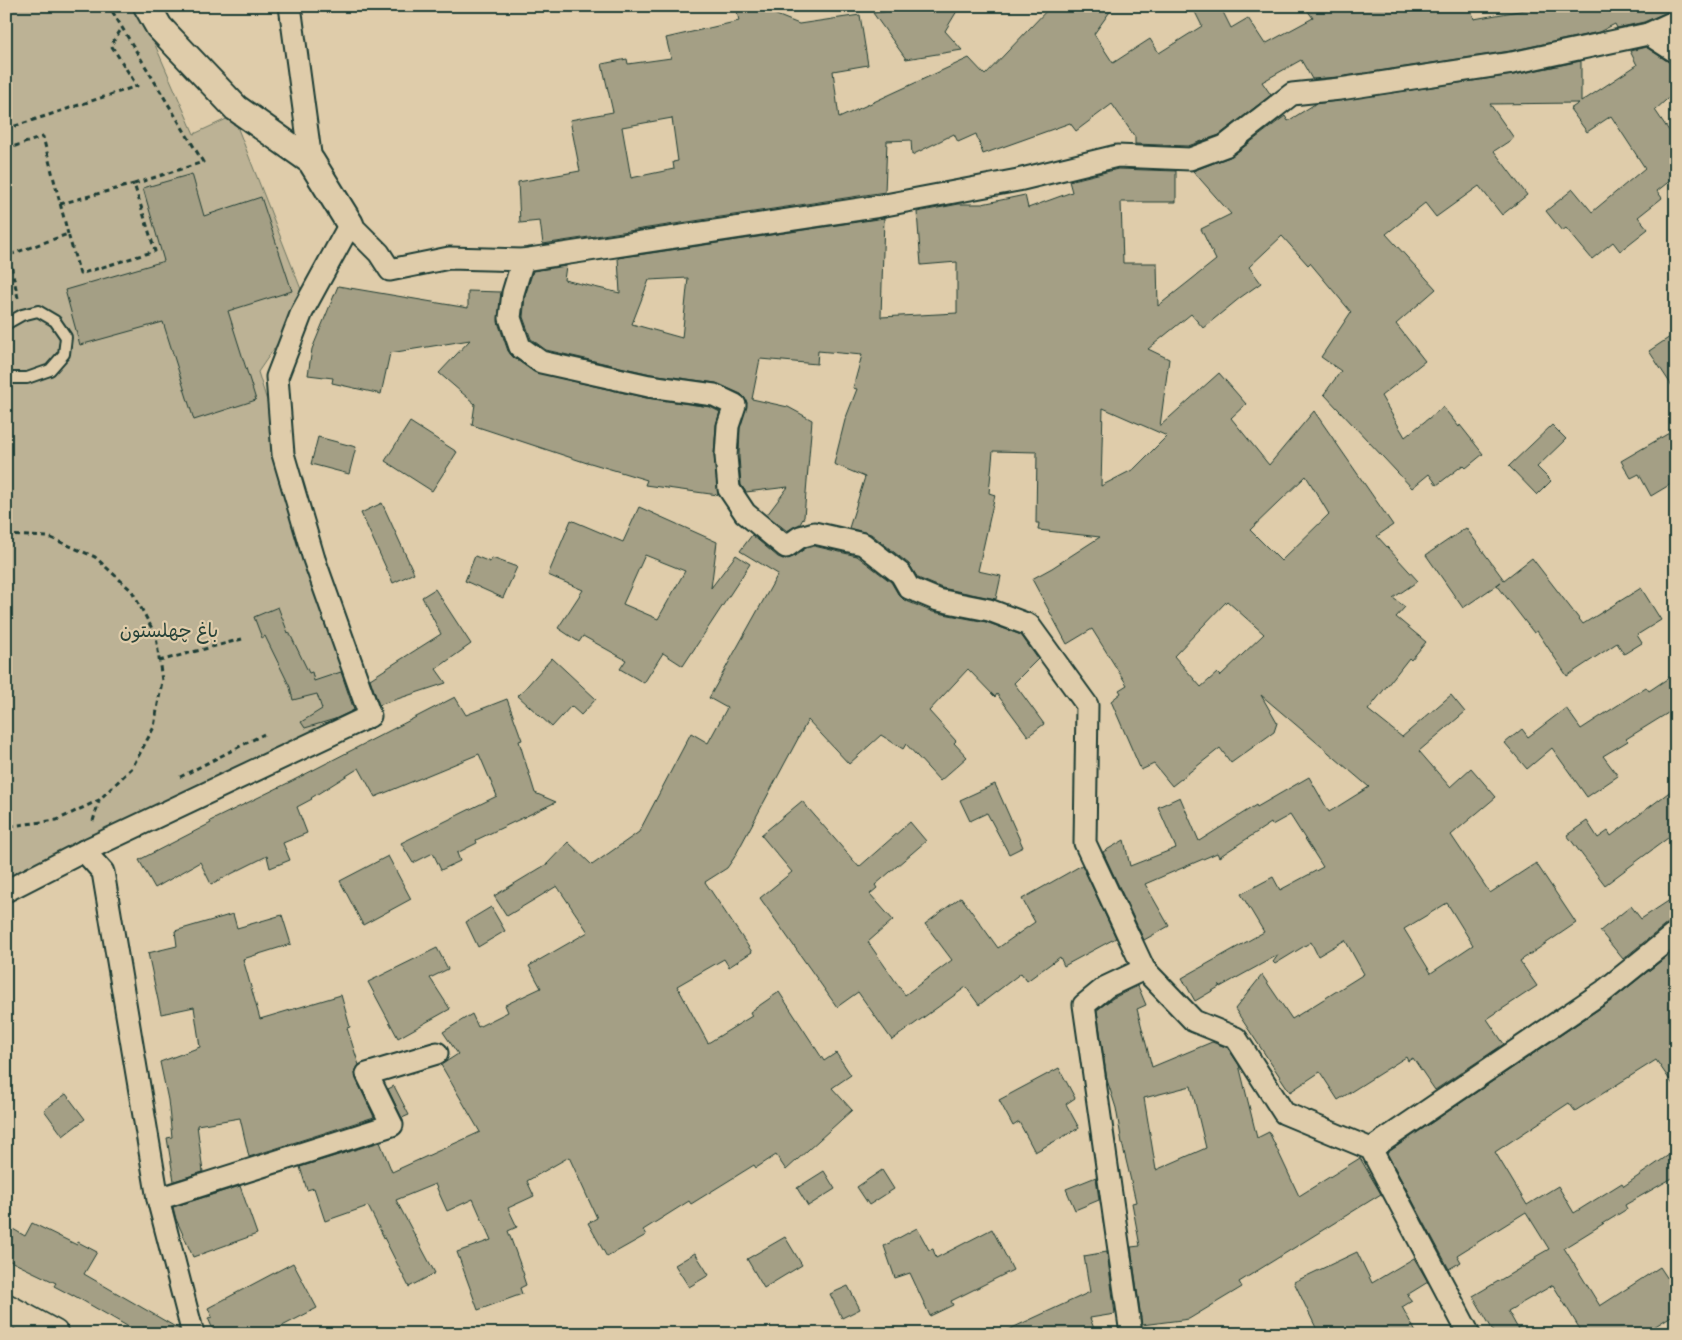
<svg xmlns="http://www.w3.org/2000/svg" width="1682" height="1340" font-family="'Patrick Hand','Playpen Sans Arabic',sans-serif">
<style>
.green{fill:#bcb295;stroke:#6e7864}
.building{fill:#a49f85;stroke:#1f3d34;fill-rule:evenodd}
.lines{fill:none;stroke-linecap:round;stroke-linejoin:round}
.service-casing{stroke:#1f3d34;stroke-width:14}
.minor-casing{stroke:#1f3d34;stroke-width:25}
.tertiary-casing{stroke:#1f3d34;stroke-width:30}
.secondary-casing{stroke:#1f3d34;stroke-width:31}
.path{stroke:#1f3d34;stroke-width:3;stroke-dasharray:5 4;stroke-linecap:butt}
.service{stroke:#dfccaa;stroke-width:10}
.minor{stroke:#dfccaa;stroke-width:21}
.tertiary{stroke:#dfccaa;stroke-width:26}
.secondary{stroke:#dfccaa;stroke-width:28}
.labels{text-anchor:middle;stroke-width:4.5;stroke-linejoin:round;paint-order:stroke}
.park-label{font-size:19px;fill:#274339;stroke:#dfccaa}
</style>
<rect width="100%" height="100%" fill="#dfccaa"/>
<filter id="ink" filterUnits="userSpaceOnUse"><feTurbulence type="fractalNoise" baseFrequency=".02" numOctaves="2"/><feDisplacementMap in="SourceGraphic" scale="10" xChannelSelector="R" yChannelSelector="G"/><feConvolveMatrix kernelMatrix="1 2 1 2 8 2 1 2 1" color-interpolation-filters="sRGB"/></filter>
<g filter="url(#ink)">
<polygon class="green" points="6,6 138,6 194,134 233,116 306,302 258,372 364,713 6,895"/>
<g class="building">
<path d="M736 6H754L799 24 860 15 868 65 833 71 839 118 969 58 985 75 1051 6H1114L1094 34 1113 63 1150 39 1159 53 1202 26 1192 6H1220L1231 28 1248 18 1265 44 1313 18 1304 6H1470L1474 19 1530 9 1529 6H1676V8L1644 22 1617 28 1615 24 1599 32 1510 51 1338 77 1312 79 1301 60 1262 82 1271 95 1219 135 1188 146 1135 144V137L1112 104 1076 131 1070 123 983 154 976 134 958 142 954 134 912 155 911 140 887 141 885 192 543 244 540 221 520 223 518 182 580 171 570 120 613 112 602 64 627 59 628 64 671 58 666 38 739 21ZM672 118 678 161 673 162 674 169 631 178 622 127Z"/>
<polygon points="901,6 960,6 945,31 962,50 906,59 873,13 899,10"/>
<path d="M1646 47 1676 67V91L1655 110 1676 141V176L1657 191 1662 198 1638 217 1648 229 1620 251 1613 242 1592 259 1566 228 1562 231 1546 211 1573 189 1592 212 1645 168 1611 116 1587 132 1570 109 1579 103 1490 104 1514 138 1494 151 1527 195 1502 215 1479 186 1436 217 1425 203 1386 234 1436 289 1396 324 1425 361 1381 396 1405 437 1443 407 1459 427 1460 425 1483 454 1466 468 1463 465 1437 485 1429 474 1412 488 1324 394 1341 371 1321 357 1351 312 1310 263 1308 265 1282 236 1249 267 1261 283 1241 297 1203 328 1191 314 1148 349 1169 359 1160 426 1219 373 1246 404 1231 418 1269 465 1314 411 1393 525 1377 536 1418 581 1393 598 1405 607 1396 617 1426 642 1411 660 1409 658 1368 710 1402 737 1451 695 1465 712 1419 751 1450 787 1471 768 1496 797 1451 835 1490 893 1536 863 1576 923 1520 961 1537 986 1487 1019 1504 1044 1435 1090 1413 1058 1408 1061 1406 1057 1338 1100 1320 1072 1290 1092 1235 1009 1262 975 1292 1019 1364 974 1345 940 1318 956 1311 942 1275 964 1273 962 1278 955 1220 987 1219 984V987L1195 1001 1182 978 1264 932 1241 894 1273 877 1280 890 1323 867 1290 815 1272 825 1271 823 1219 857 1217 853 1145 884 1169 926 1144 940 1103 852 1124 840 1130 866 1176 848 1158 807 1180 797 1199 841 1256 805 1257 807 1309 777 1329 812 1369 787 1261 695 1277 723 1274 732 1231 763 1220 748 1172 786 1154 764 1141 770 1111 701 1121 693 1119 690 1127 685 1092 629 1067 644 1032 579 1052 568 1100 537 1038 530 1039 523H1036L1037 452 993 451 989 493 995 495 978 571 1001 576 996 599 942 588 918 578 909 564 871 534 849 528 865 477 834 464 845 420 857 389 853 388 862 355 818 351 817 364 760 359 752 399 788 407 812 420 804 517 800 524 787 531 767 515 788 487 746 492 741 485 739 456 740 428 747 403 745 398 741 394 716 383 651 374 546 350 531 339 523 317 525 296 533 271 566 266 564 280 620 293 618 258 884 218 881 317 957 313V262L921 265 917 212 959 204H982L1025 195 1028 208 1072 192 1069 181 1118 169 1176 171V202H1121L1123 263H1157L1158 306 1216 260 1201 229 1231 214 1193 171 1232 156 1285 116 1288 121 1315 104 1514 75 1581 61V102L1637 65 1630 51ZM688 278 682 338 632 324 649 280ZM1103 408 1167 436 1134 469 1101 486ZM1306 476 1329 514 1281 561 1250 530ZM1227 601 1264 634 1220 676 1217 673 1201 687 1174 656ZM1447 903 1473 945 1431 973 1404 929Z"/>
<polygon points="192,174 204,216 261,197 292,291 228,311 256,400 194,420 163,322 80,345 65,290 164,261 143,188"/>
<polygon points="338,286 468,308 468,291 501,292 498,322 508,351 513,357 534,372 646,398 710,407 720,412 716,425 714,455 718,495 645,485 647,480 587,462 587,463 472,425 475,404 439,373 470,340 390,353 381,394 332,383 333,378 308,375 312,349"/>
<polygon points="1676,333 1676,392 1649,351"/>
<polygon points="410,422 457,452 432,491 385,461"/>
<polygon points="1552,425 1566,439 1537,467 1551,481 1537,495 1509,466"/>
<polygon points="1676,429 1676,481 1651,496 1639,474 1631,478 1621,461"/>
<polygon points="318,437 356,447 349,474 311,464"/>
<polygon points="382,503 414,573 393,583 361,513"/>
<path d="M639 507 717 542 711 588 736 555 750 564 683 666 663 653 644 683 620 669 626 660 583 636 579 642 558 628 583 590 548 575 571 520 623 542ZM645 555 685 571 658 619 623 604Z"/>
<polygon points="1466,528 1504,580 1532,558 1583,624 1641,588 1661,620 1637,635 1642,643 1624,654 1617,643 1567,676 1537,631 1534,633 1497,585 1501,582 1463,608 1426,555"/>
<polygon points="752,535 778,557 783,559 793,557 806,548 814,546 857,556 891,582 898,594 904,600 933,612 986,622 1021,635 1038,659 1014,683 1044,724 1028,736 997,694 995,697 968,669 929,711 956,741 954,743 967,757 940,781 906,744 903,749 881,735 849,764 808,720 734,858 727,868 705,882 752,952 729,967 724,959 677,986 708,1043 752,1016 750,1012 779,992 824,1061 836,1053 851,1075 832,1088 852,1110 786,1170 776,1155 756,1168 754,1165 691,1204 689,1201 643,1230 646,1235 607,1257 588,1223 597,1218 569,1157 527,1181 534,1196 508,1208 517,1227 508,1231 524,1275 523,1276 526,1285 520,1288 522,1294 478,1310 457,1252 491,1240 473,1199 447,1211 435,1184 396,1200 435,1273 409,1287 368,1206 325,1221 314,1188 307,1190 300,1167 380,1142 392,1172 480,1132 441,1065 458,1054 443,1032 472,1014 478,1027 508,1012 505,1005 541,988 529,966 588,932 557,886 507,916 494,896 547,864 568,842 592,865 639,832 691,733 708,743 727,708 709,698 778,574 740,551"/>
<polygon points="475,556 490,562 492,558 517,567 503,598 465,581"/>
<polygon points="435,589 471,644 436,669 446,683 379,705 370,679 441,634 422,597"/>
<polygon points="278,607 288,633 289,632 309,673 312,672 314,681 341,672 354,710 335,719 305,728 301,722 322,709 317,694 293,700 290,687 265,636 262,638 254,617"/>
<polygon points="552,658 596,699 581,715 571,706 552,727 517,695 520,694"/>
<polygon points="1676,673 1676,708 1626,739 1628,741 1603,756 1618,776 1587,797 1552,748 1527,769 1505,743 1522,729 1528,737 1566,708 1581,729 1646,687 1649,691"/>
<polygon points="455,697 466,715 507,699 522,740 519,741 535,793 556,802 476,840 477,843 457,853 460,861 441,870 433,853 413,863 401,843 497,796 479,754 375,797 359,768 311,798 312,799 297,807 307,833 283,843 290,860 270,868 267,856 211,884 200,862 155,888 139,860 211,823 210,821 292,781"/>
<polygon points="995,784 1023,847 1009,854 987,813 970,821 960,800"/>
<polygon points="1676,787 1676,832 1605,885 1567,835 1587,821 1598,838 1608,831 1611,836"/>
<polygon points="802,801 859,867 910,822 926,841 875,885 877,888 870,894 893,920 868,942 905,995 952,960 925,924 961,897 998,948 1035,922 1022,899 1082,865 1116,938 1064,966 1060,957 1027,981 1021,973 979,1005 966,987 892,1040 858,992 837,1007 760,898 792,872 761,835"/>
<polygon points="388,856 411,899 363,925 340,881"/>
<polygon points="1676,896 1676,921 1668,923 1623,959 1600,931 1631,906 1641,919"/>
<polygon points="491,907 505,931 478,947 466,922"/>
<polygon points="233,914 237,928 282,915 291,944 243,959 260,1019 341,995 350,1027 347,1028 359,1065 355,1072 356,1079 374,1117 249,1157 240,1118 197,1125 203,1172 174,1181 167,1138 172,1137 168,1100 160,1062 200,1047 194,1007 161,1014 148,953 177,946 175,931"/>
<polygon points="437,948 448,969 430,978 450,1009 398,1038 368,982"/>
<polygon points="1676,949 1676,1089 1656,1060 1575,1111 1569,1103 1495,1152 1527,1205 1558,1186 1574,1213 1622,1183 1624,1186 1676,1150 1676,1176 1625,1205 1627,1209 1564,1248 1600,1306 1660,1267 1676,1291 1676,1313 1643,1334 1583,1334 1553,1285 1508,1311 1521,1334 1495,1334 1473,1296 1536,1259 1535,1257 1549,1249 1526,1212 1457,1255 1461,1262 1449,1269 1387,1153 1611,1001"/>
<path d="M1138 986 1146 1005 1137 1009 1152 1067 1212 1042 1228 1048 1239 1065 1257 1138 1269 1132 1299 1196 1360 1158 1381 1194 1239 1282 1242 1287 1189 1319 1142 1325 1131 1247 1140 1246 1132 1203 1136 1202 1122 1143 1116 1108 1107 1080 1097 1010 1113 998ZM1191 1086 1206 1148 1156 1170 1144 1098Z"/>
<polygon points="1059,1068 1075,1098 1066,1104 1079,1128 1035,1152 1019,1122 1013,1126 999,1100"/>
<polygon points="394,1086 409,1115 402,1118 388,1089"/>
<polygon points="66,1094 85,1119 63,1136 44,1110"/>
<polygon points="882,1170 894,1189 869,1205 857,1187"/>
<polygon points="824,1171 835,1189 808,1206 797,1188"/>
<polygon points="1096,1177 1099,1200 1075,1210 1066,1189"/>
<polygon points="240,1186 257,1234 193,1257 176,1219 173,1207"/>
<polygon points="32,1223 77,1245 78,1242 97,1252 84,1274 179,1329 180,1334 141,1334 73,1295 73,1296 54,1286 56,1283 6,1259 6,1225 25,1236"/>
<polygon points="917,1228 929,1250 933,1249 936,1258 992,1229 1013,1270 951,1301 953,1305 930,1316 910,1273 895,1278 884,1246"/>
<polygon points="785,1237 802,1265 764,1288 747,1259"/>
<polygon points="1107,1252 1115,1314 1090,1318 1096,1334 999,1334 1090,1292 1084,1256"/>
<polygon points="1357,1252 1372,1283 1414,1258 1428,1282 1407,1295 1412,1301 1402,1307 1417,1334 1319,1334 1294,1282"/>
<polygon points="695,1253 709,1275 689,1287 675,1265"/>
<polygon points="293,1263 317,1308 267,1334 215,1334 208,1318 212,1317 208,1308"/>
<polygon points="848,1286 860,1309 842,1318 830,1294"/>
</g>
<g class="lines">
<g class="service-casing">
<polyline id="service" points="6,324 22,315 38,311 55,321 66,337 64,354 50,370 27,378 6,378"/>
</g>
<g class="minor-casing">
<g id="minor">
<polyline points="290,6 311,161"/>
<polyline points="1648,34 1676,21"/>
<polyline points="523,260 513,293 510,318 520,347 541,362 649,386 714,395 735,405 728,426 726,456 729,489 745,513 786,547 800,537 814,533 863,544 901,574 909,588 938,600 989,610 1029,625 1087,705 1085,843 1144,969 1194,1021 1236,1038 1284,1113 1371,1149 1469,1334"/>
<polyline points="84,851 103,872 158,1199 193,1334"/>
<polyline points="6,891 84,851 370,716 314,559 283,454 277,377 302,312 350,224 379,253 390,270 449,258 523,260 880,206 1018,180 1117,156 1190,159 1225,146 1292,94 1340,89 1512,63 1648,34 1676,52"/>
<polyline points="1371,1149 1604,991 1676,933"/>
<polyline points="158,1199 392,1125 367,1074 437,1053"/>
<polyline points="1131,1334 1084,1005 1106,987 1144,969"/>
</g>
</g>
<g class="tertiary-casing">
<polyline id="tertiary" points="147,6 159,27 236,108 311,161 350,224"/>
</g>
<g class="secondary-casing">
<polyline id="secondary" points="6,1308 54,1334"/>
</g>
<g class="path">
<polyline points="6,129 137,86 111,45 122,28"/>
<polyline points="6,149 43,137 68,234"/>
<polyline points="60,204 134,184"/>
<polyline points="18,298 9,255 68,234 80,274 155,251 134,184 203,162 109,6"/>
<polyline points="6,535 49,537 95,557 132,591 156,636 162,681 154,727 132,768 99,800 57,820 11,826 6,825"/>
<polyline points="159,661 242,639"/>
<polyline points="180,777 264,734"/>
<polyline points="93,821 99,801"/>
</g>
<use href="#service" class="service"/>
<use href="#minor" class="minor"/>
<use href="#tertiary" class="tertiary"/>
<use href="#secondary" class="secondary"/>
</g>
</g>
<g class="labels">
<g class="park-label">
<text x="169" y="637">باغ چهلستون</text>
</g>
</g>
<rect width="1682" height="1340" fill="none" stroke="#dfccaa" stroke-width="25"/>
<rect x="12" y="12" width="1657" height="1315" fill="none" stroke="#1f3d34" stroke-width="2" filter="url(#ink)"/>
</svg>
